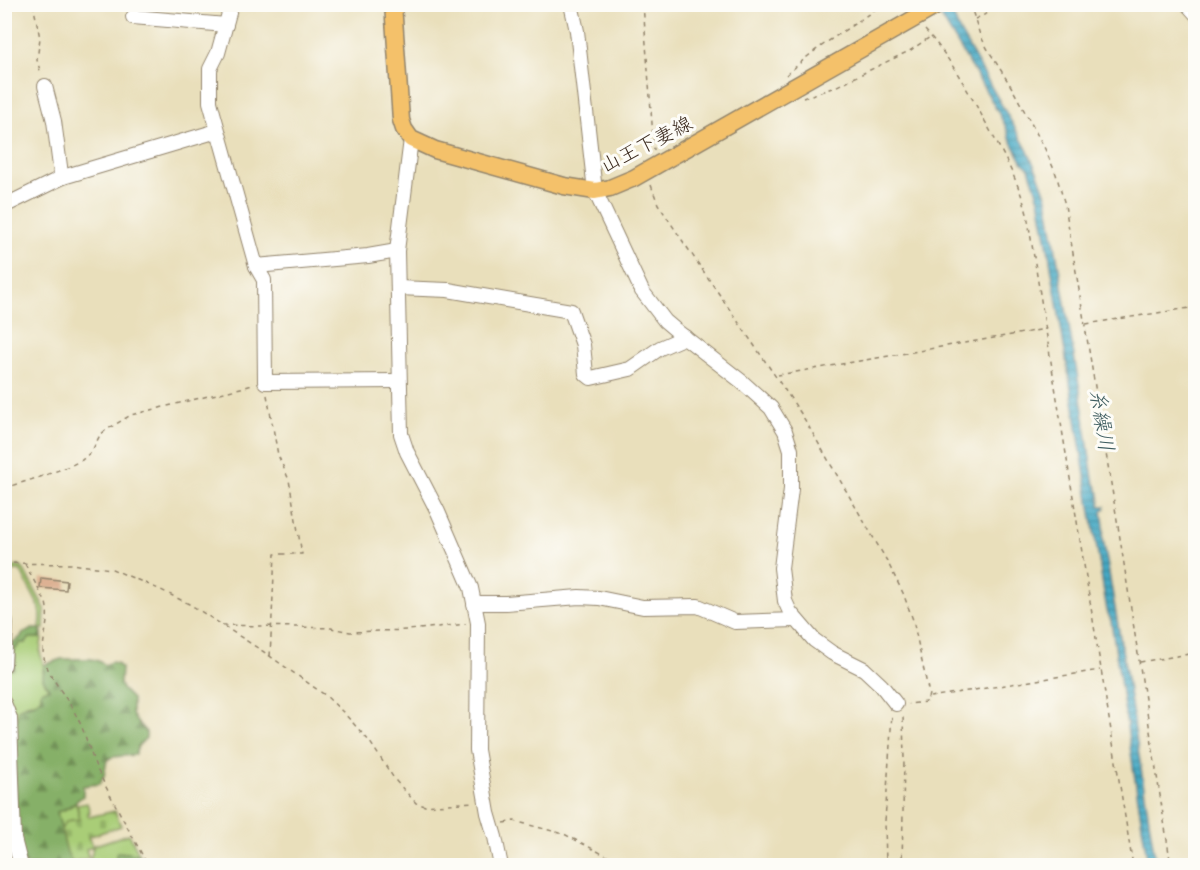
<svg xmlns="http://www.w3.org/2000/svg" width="1200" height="870" font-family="'Gochi Hand','Klee One',sans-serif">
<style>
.green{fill:#a9cd77;stroke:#727c4a;stroke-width:1.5}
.forest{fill:url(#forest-firs);stroke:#606d43;stroke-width:1.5}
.cemetery{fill:url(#cemetery-stones);stroke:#727c4a;stroke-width:1.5}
.water{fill:url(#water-rules);stroke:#406a71;stroke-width:1.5}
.building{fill:#ddb193}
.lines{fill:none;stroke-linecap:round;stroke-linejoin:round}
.minor-casing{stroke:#92846c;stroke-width:16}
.major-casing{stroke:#92846c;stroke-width:19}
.path{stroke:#92846c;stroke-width:1.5;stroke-dasharray:4.5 4.5;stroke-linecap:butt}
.minor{stroke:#fff;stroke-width:14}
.major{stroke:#f4c16a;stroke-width:16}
.labels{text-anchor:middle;stroke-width:6;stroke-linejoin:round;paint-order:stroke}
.street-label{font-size:20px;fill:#3b2a1e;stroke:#fdfcf7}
.water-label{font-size:21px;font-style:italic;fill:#3f5d60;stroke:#fdfcf7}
</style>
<defs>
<pattern id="forest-firs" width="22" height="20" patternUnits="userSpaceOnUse" patternTransform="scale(1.5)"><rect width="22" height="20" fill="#86b068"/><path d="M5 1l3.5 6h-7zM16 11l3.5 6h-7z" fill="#6f8f55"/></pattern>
<pattern id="cemetery-stones" width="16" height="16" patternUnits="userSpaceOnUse" patternTransform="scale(1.5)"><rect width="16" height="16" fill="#a9cd77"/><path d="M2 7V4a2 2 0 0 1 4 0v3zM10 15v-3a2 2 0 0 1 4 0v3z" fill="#92b066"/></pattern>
<pattern id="water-rules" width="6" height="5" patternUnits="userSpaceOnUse" patternTransform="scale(1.5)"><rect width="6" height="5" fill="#44a9c4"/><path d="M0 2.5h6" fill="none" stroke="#3a8a9f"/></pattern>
</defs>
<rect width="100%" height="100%" fill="#fdfcf7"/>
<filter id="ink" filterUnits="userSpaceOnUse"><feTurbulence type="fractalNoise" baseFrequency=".0167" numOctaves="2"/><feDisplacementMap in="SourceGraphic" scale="12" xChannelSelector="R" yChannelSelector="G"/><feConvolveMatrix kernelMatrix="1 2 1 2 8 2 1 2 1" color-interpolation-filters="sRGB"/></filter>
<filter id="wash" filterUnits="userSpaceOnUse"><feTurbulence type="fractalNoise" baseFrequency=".008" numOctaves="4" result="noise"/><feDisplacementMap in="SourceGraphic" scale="24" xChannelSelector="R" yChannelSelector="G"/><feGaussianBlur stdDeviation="1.35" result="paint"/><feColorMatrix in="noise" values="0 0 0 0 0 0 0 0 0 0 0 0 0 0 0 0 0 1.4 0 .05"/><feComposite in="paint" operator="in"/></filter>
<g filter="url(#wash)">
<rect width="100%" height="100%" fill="#e9dfbb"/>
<g class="green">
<polygon points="20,566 24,570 45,609 44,629 40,629 41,617 40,609 20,570 5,571 5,569 8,568"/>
<path d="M30 638H42L40 653 44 665 43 670 46 684 49 689 35 703C19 703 18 710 15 724L5 690 8 668 14 666 15 659 14 651 20 643H25Z"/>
<polygon points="76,803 80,819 67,821 61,829 56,812 64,810"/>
<polygon points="129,834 145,865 89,866 93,847 95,845"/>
</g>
<g class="forest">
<polygon points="32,629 40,629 42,632 42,638 30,638 25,643 20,643 14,651 15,659 14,669 11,670 8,668 10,647 13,642 20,638 22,634"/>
<path d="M61 659C76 660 93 655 105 665L111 662 117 663 121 668 120 684 122 689 132 699V714L136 721 146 732V738L138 746 135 755 112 757 107 760 104 776 99 784 83 786V796C74 803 68 809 57 812L67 851 74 865H16L15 725 18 710 23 706 35 703 41 698V692L43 690 49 689 43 679 44 665Z"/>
<polygon points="117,852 138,854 144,863 143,865 103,865 106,863 116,862 116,854"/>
</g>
<polygon class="cemetery" points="87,803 90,812 88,814 89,817 115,811 121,826 88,837 93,847 86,849 89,858 72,862 67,852 61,829 67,821 80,819 77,805"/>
<path class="water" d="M934 5H948C954 14 955 22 960 32L1027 149 1039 176 1047 198 1080 390 1093 479 1099 492 1100 504 1101 506H1105V509L1102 510 1104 526 1103 538 1127 678 1156 865H1148L1111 621 1107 611 1050 260 1039 199 1029 168 1023 163 1009 136 1006 127 989 96Z"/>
<g id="blocks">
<polygon class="building" points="41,578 67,581 66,590 40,588"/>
</g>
</g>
<g filter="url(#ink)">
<use href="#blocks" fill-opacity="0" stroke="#92846c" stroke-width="1.5"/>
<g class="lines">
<g class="minor-casing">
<g id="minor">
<polyline points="230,4 229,13 218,53 210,69 210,102 256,266 368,256 397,251"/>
<polyline points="571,4 577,31 595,191 642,291 665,321 678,332 741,381 771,408 785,431 791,450 791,489 781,568 785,601 790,612 814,640 832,653 864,669 881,685 896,704"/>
<polyline points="1187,4 1196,14"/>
<polyline points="133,17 226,25"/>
<polyline points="45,86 54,121 61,174 63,177"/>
<polyline points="411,139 397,251 401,434 407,452 438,512 471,588 478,623 477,750 488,813 495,837 501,866"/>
<polyline points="4,206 63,177 217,131"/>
<polyline points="256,266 264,280 265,382 399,381"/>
<polyline points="398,288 448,290 571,311 583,345 586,374 591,378 630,369 660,348 685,337"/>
<polyline points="474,603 506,603 579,597 599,598 643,607 698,606 735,622 796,620"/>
<polyline points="4,612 6,624 4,665"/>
<polyline points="4,703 10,718 14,839 21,866"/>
</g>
</g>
<g class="major-casing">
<polyline id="major" points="393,4 401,120 404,129 411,139 435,150 564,186 595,191 610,188 634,178 940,4"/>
</g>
<g class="path">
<polyline points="33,4 40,38 37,60 41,74"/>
<polyline points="643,4 654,150"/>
<polyline points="970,4 980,35 987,48 1012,88 1045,149 1056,174 1065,205 1119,532 1171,866"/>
<polyline points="975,19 984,15 1000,4"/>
<path d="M925 30C948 55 964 84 981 114 999 147 1018 178 1027 214L1133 866"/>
<path d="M786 75C797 66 807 56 819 48 839 33 862 20 882 4"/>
<polyline points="803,98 835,87 911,50 930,37"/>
<polyline points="651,185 658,204 682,240 802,415 887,561 903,593 913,620 929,694 927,702 908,704"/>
<polyline points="1086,324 1196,307"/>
<polyline points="778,375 1046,329"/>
<polyline points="267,395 278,455 289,480 302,554 275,554 270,657"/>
<polyline points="4,488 40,477 70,466 82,460 92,451 100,435 106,430 131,415 253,385"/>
<polyline points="4,563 71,564 112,569 161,590 191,605 264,652 325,695 344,713 370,742 395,780 416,803 425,806 473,802"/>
<path d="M25 564 46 603C51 623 40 642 44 658 49 678 67 697 76 715 85 731 89 750 96 767 112 800 131 833 148 866"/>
<polyline points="222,625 331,628 350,632 409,630 466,624"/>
<polyline points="1140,662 1196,653"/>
<polyline points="930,697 1100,670"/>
<polyline points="504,823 514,821 564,834 626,866"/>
<polyline points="886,866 885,821 892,714"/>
<polyline points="902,866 904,760 903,714"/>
</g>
<use href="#minor" class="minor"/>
<use href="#major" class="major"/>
</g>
</g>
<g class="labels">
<g class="street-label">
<text transform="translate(646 144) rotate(-27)" y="7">山王下妻線</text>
</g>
<g class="water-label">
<text transform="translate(1102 420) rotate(81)" y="7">糸繰川</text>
</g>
</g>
<rect width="1200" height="870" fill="none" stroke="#fdfcf7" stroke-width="24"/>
</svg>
